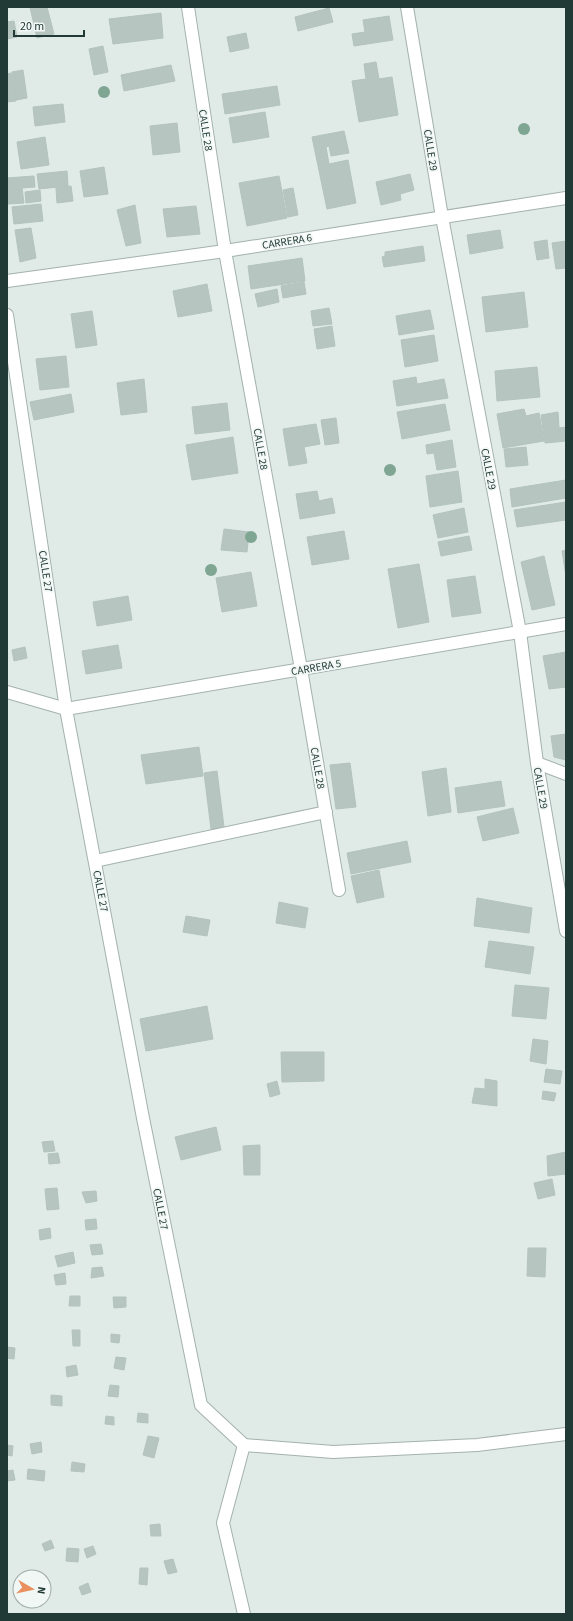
<svg xmlns="http://www.w3.org/2000/svg" width="573" height="1621" font-family="'Source Sans 3',sans-serif">
<style>
.building{fill:#b6c5c0;stroke:#b3c3be}
.lines{fill:none;stroke-linecap:round;stroke-linejoin:round}
.minor-casing{stroke:#a3b2ae;stroke-width:14}
.minor{stroke:#fff;stroke-width:12}
.tree{fill:#7fa693}
.labels{text-anchor:middle;stroke-width:3.5;stroke-linejoin:round;paint-order:stroke}
.street-label{font-size:11px;fill:#223a36;stroke:#f1f7f5}
</style>
<rect width="100%" height="100%" fill="#e0eae7"/>
<g class="building">
<polygon points="30,7 47,7 54,34 37,38"/>
<polygon points="329,8 333,22 298,31 295,17"/>
<polygon points="161,13 163,38 113,44 109,19"/>
<polygon points="389,16 393,40 354,46 352,34 365,32 363,20"/>
<polygon points="14,21 17,37 7,39 7,22"/>
<polygon points="246,33 249,48 230,52 227,37"/>
<polygon points="103,46 108,72 94,75 89,49"/>
<polygon points="376,62 379,79 392,77 398,115 359,122 352,81 366,79 364,64"/>
<polygon points="171,65 175,81 124,91 121,75"/>
<polygon points="23,70 27,98 16,100 12,72"/>
<polygon points="11,73 16,101 7,102 7,74"/>
<polygon points="277,86 280,105 225,114 222,94"/>
<polygon points="63,104 65,122 35,126 33,107"/>
<polygon points="265,112 269,137 233,143 229,118"/>
<polygon points="177,123 180,152 153,155 150,126"/>
<polygon points="344,131 349,153 331,156 329,146 326,147 329,164 348,160 356,203 327,209 312,137"/>
<polygon points="45,137 49,165 21,169 17,142"/>
<polygon points="104,167 108,194 84,197 80,171"/>
<polygon points="67,171 68,186 39,189 37,174"/>
<polygon points="410,174 414,190 400,194 401,200 381,205 376,182"/>
<polygon points="34,176 35,187 22,188 24,203 8,204 7,178"/>
<polygon points="279,176 287,218 247,226 239,183"/>
<polygon points="71,186 73,201 57,203 56,188"/>
<polygon points="293,188 298,215 288,217 283,190"/>
<polygon points="40,190 41,201 26,203 25,192"/>
<polygon points="41,204 43,221 14,224 12,207"/>
<polygon points="135,205 141,243 126,246 117,210"/>
<polygon points="196,206 200,234 167,237 163,209"/>
<polygon points="31,228 36,258 20,262 15,230"/>
<polygon points="500,230 503,248 470,254 467,235"/>
<polygon points="547,240 549,258 537,260 534,242"/>
<polygon points="566,241 566,268 556,269 552,243"/>
<polygon points="423,246 425,261 384,267 382,257 385,256 385,252"/>
<polygon points="302,258 305,281 251,289 248,266"/>
<polygon points="304,282 306,294 283,298 281,286"/>
<polygon points="207,284 212,311 178,317 173,291"/>
<polygon points="277,289 279,302 258,307 255,294"/>
<polygon points="524,292 528,327 486,332 482,297"/>
<polygon points="329,308 332,324 313,326 311,311"/>
<polygon points="430,310 434,329 399,335 396,316"/>
<polygon points="92,311 97,345 76,348 71,314"/>
<polygon points="332,326 335,346 317,349 314,329"/>
<polygon points="434,335 438,361 405,367 401,340"/>
<polygon points="66,356 69,387 40,390 36,359"/>
<polygon points="537,367 540,397 497,401 495,371"/>
<polygon points="416,377 417,384 444,379 448,398 397,406 393,381"/>
<polygon points="144,379 147,412 121,415 117,383"/>
<polygon points="71,394 74,412 34,420 30,402"/>
<polygon points="227,403 230,430 195,434 192,407"/>
<polygon points="445,404 450,430 402,439 397,412"/>
<polygon points="524,409 526,416 539,413 544,441 503,448 497,414"/>
<polygon points="558,412 559,428 566,427 566,441 545,443 541,415"/>
<polygon points="336,418 339,443 325,445 321,420"/>
<polygon points="316,424 320,444 304,447 307,463 289,466 283,429"/>
<polygon points="233,437 238,473 192,480 186,445"/>
<polygon points="452,440 456,467 437,470 434,453 427,454 426,445"/>
<polygon points="526,447 528,465 506,467 504,449"/>
<polygon points="458,471 462,502 430,507 426,476"/>
<polygon points="566,480 566,498 512,507 510,489"/>
<polygon points="317,491 319,501 332,498 335,513 300,519 296,494"/>
<polygon points="566,502 566,520 517,527 514,510"/>
<polygon points="464,508 468,532 438,538 433,515"/>
<polygon points="224,529 249,532 247,552 221,550"/>
<polygon points="344,531 349,559 312,565 307,537"/>
<polygon points="469,536 472,550 441,556 438,542"/>
<polygon points="566,550 566,576 562,551"/>
<polygon points="544,556 555,605 532,610 521,562"/>
<polygon points="419,564 429,622 398,628 388,569"/>
<polygon points="251,572 257,606 222,612 216,578"/>
<polygon points="475,576 481,613 452,617 447,580"/>
<polygon points="128,596 132,620 97,626 93,602"/>
<polygon points="118,645 122,668 86,674 82,651"/>
<polygon points="25,647 27,658 14,661 12,650"/>
<polygon points="566,652 566,687 549,689 543,656"/>
<polygon points="566,734 566,760 554,757 551,736"/>
<polygon points="199,747 203,776 146,784 141,755"/>
<polygon points="350,763 356,807 336,809 330,765"/>
<polygon points="446,768 451,812 428,816 422,772"/>
<polygon points="217,771 224,827 211,829 204,773"/>
<polygon points="501,781 505,806 458,813 455,788"/>
<polygon points="513,808 519,833 483,841 477,817"/>
<polygon points="407,841 411,862 351,874 347,853"/>
<polygon points="379,870 384,897 357,903 351,876"/>
<polygon points="477,898 532,908 529,933 474,926"/>
<polygon points="279,902 308,908 305,928 276,923"/>
<polygon points="186,916 210,920 207,936 183,932"/>
<polygon points="489,941 534,947 530,974 485,967"/>
<polygon points="515,985 549,988 546,1019 512,1016"/>
<polygon points="207,1006 213,1039 146,1051 140,1019"/>
<polygon points="533,1039 548,1041 546,1064 530,1061"/>
<polygon points="281,1052 324,1052 324,1081 282,1082"/>
<polygon points="546,1069 562,1071 560,1084 544,1082"/>
<polygon points="485,1079 497,1081 497,1106 472,1103 475,1088 485,1089"/>
<polygon points="277,1081 280,1094 270,1097 267,1084"/>
<polygon points="543,1091 556,1093 554,1101 542,1099"/>
<polygon points="216,1127 221,1150 181,1160 175,1137"/>
<polygon points="53,1141 55,1151 44,1152 42,1142"/>
<polygon points="260,1145 260,1175 244,1175 243,1146"/>
<polygon points="566,1152 566,1174 548,1176 547,1156"/>
<polygon points="58,1153 60,1163 49,1164 48,1154"/>
<polygon points="552,1179 555,1195 538,1199 534,1183"/>
<polygon points="57,1188 59,1209 47,1210 45,1189"/>
<polygon points="96,1191 97,1201 86,1203 82,1192"/>
<polygon points="96,1219 97,1229 86,1230 85,1220"/>
<polygon points="50,1228 51,1238 40,1240 39,1230"/>
<polygon points="101,1244 103,1254 92,1255 90,1245"/>
<polygon points="528,1248 546,1248 545,1277 527,1276"/>
<polygon points="73,1252 75,1263 58,1267 55,1256"/>
<polygon points="102,1267 104,1276 91,1278 92,1268"/>
<polygon points="65,1273 66,1284 56,1285 54,1275"/>
<polygon points="70,1296 80,1296 80,1306 69,1306"/>
<polygon points="113,1297 126,1297 126,1307 114,1308"/>
<polygon points="72,1330 80,1330 80,1346 73,1346"/>
<polygon points="111,1334 120,1335 119,1343 111,1342"/>
<polygon points="7,1347 15,1348 14,1359 7,1358"/>
<polygon points="116,1357 126,1358 124,1370 114,1368"/>
<polygon points="76,1365 78,1375 67,1377 66,1367"/>
<polygon points="110,1385 119,1386 118,1397 108,1396"/>
<polygon points="51,1395 62,1396 62,1406 51,1405"/>
<polygon points="138,1413 148,1414 148,1423 137,1422"/>
<polygon points="106,1416 114,1417 114,1425 105,1424"/>
<polygon points="148,1436 159,1438 154,1458 143,1455"/>
<polygon points="41,1442 42,1452 32,1454 30,1444"/>
<polygon points="7,1445 13,1446 12,1456 7,1455"/>
<polygon points="72,1462 85,1464 84,1472 71,1471"/>
<polygon points="28,1469 45,1471 44,1481 27,1479"/>
<polygon points="13,1470 15,1480 7,1481 7,1471"/>
<polygon points="160,1524 161,1536 151,1536 150,1525"/>
<polygon points="51,1540 54,1548 45,1551 42,1544"/>
<polygon points="93,1546 96,1554 87,1558 84,1549"/>
<polygon points="67,1548 79,1549 78,1562 66,1561"/>
<polygon points="173,1559 177,1572 168,1574 164,1561"/>
<polygon points="140,1568 148,1568 147,1585 139,1584"/>
<polygon points="88,1583 91,1592 82,1595 79,1587"/>
</g>
<g class="lines">
<g class="minor-casing">
<g id="minor">
<polyline points="188,7 225,251 301,669 339,890"/>
<polyline points="407,7 442,217 520,632 537,763 566,931"/>
<polyline points="7,281 225,251 566,198"/>
<polyline points="7,315 66,709 143,1118 201,1405 244,1445"/>
<polyline points="7,692 66,709 566,624"/>
<polyline points="537,763 566,774"/>
<polyline points="95,861 326,812"/>
<polyline points="244,1445 333,1452 477,1445 566,1434"/>
<polyline points="244,1445 223,1523 244,1614"/>
</g>
</g>
<use href="#minor" class="minor"/>
</g>
<g class="tree">
<circle cx="104" cy="92" r="6"/>
<circle cx="524" cy="129" r="6"/>
<circle cx="390" cy="470" r="6"/>
<circle cx="251" cy="537" r="6"/>
<circle cx="211" cy="570" r="6"/>
</g>
<g class="labels">
<g class="street-label">
<text transform="translate(206 130) rotate(81)" y="4">CALLE 28</text>
<text transform="translate(431 150) rotate(81)" y="4">CALLE 29</text>
<text transform="translate(287 241) rotate(-9)" y="4">CARRERA 6</text>
<text transform="translate(261 449) rotate(80)" y="4">CALLE 28</text>
<text transform="translate(489 469) rotate(79)" y="4">CALLE 29</text>
<text transform="translate(46 571) rotate(81)" y="4">CALLE 27</text>
<text transform="translate(316 667) rotate(-10)" y="4">CARRERA 5</text>
<text transform="translate(318 768) rotate(80)" y="4">CALLE 28</text>
<text transform="translate(541 788) rotate(80)" y="4">CALLE 29</text>
<text transform="translate(101 891) rotate(79)" y="4">CALLE 27</text>
<text transform="translate(161 1209) rotate(79)" y="4">CALLE 27</text>
</g>
</g>
<rect width="573" height="1621" fill="none" stroke="#223a36" stroke-width="16"/>
<g transform="translate(32 1589) rotate(99)"><circle r="19" fill="#f1f7f5" stroke="#9eaba9"/>
<path d="M0-3L7 15L0 10L-7 15Z" fill="#ea8f5f"/>
<text y="-6" font-size="11" font-weight="bold" text-anchor="middle" fill="#223a36">N</text>
</g>
<path d="M14 30v6h70v-6" fill="none" stroke="#223a36" stroke-width="2"/>
<text x="20" y="30" font-size="12" fill="#223a36" stroke="#f1f7f5" stroke-width="3" paint-order="stroke">20 m</text>
</svg>
